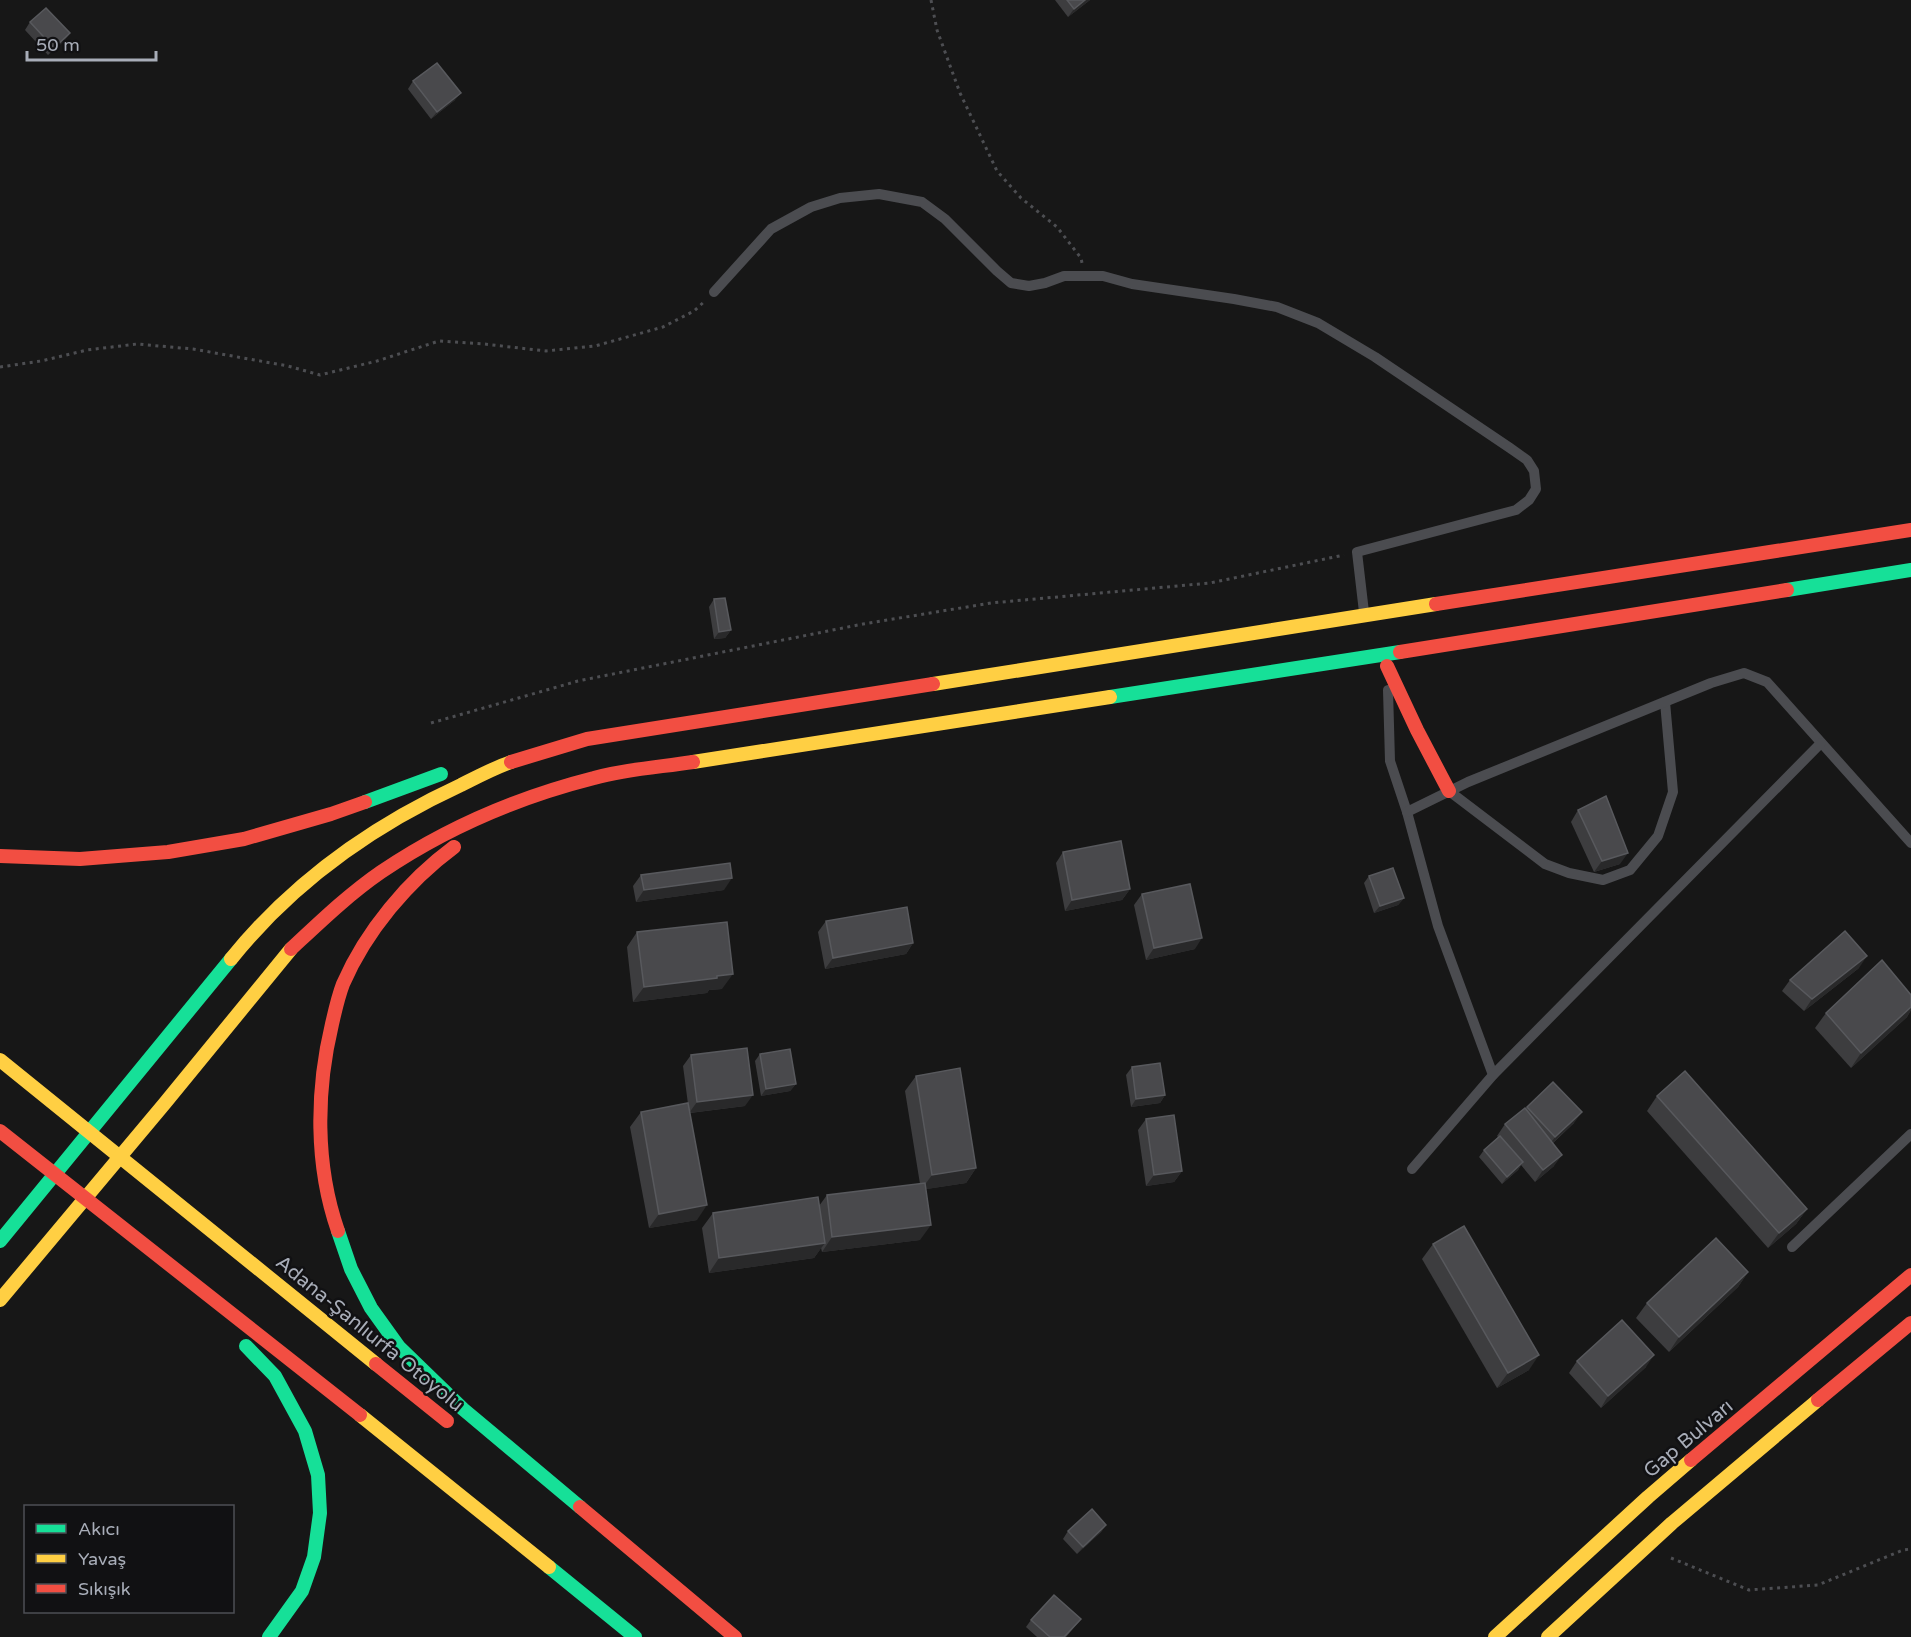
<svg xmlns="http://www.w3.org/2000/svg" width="1911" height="1637" font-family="'Varela Round',sans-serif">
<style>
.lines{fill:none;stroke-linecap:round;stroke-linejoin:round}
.path{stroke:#4d4e52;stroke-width:3;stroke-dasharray:3 4.5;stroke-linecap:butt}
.lane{stroke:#4b4c50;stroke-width:10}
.fast{stroke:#16e098;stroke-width:14}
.slow{stroke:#ffcf43;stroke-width:14}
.jam{stroke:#f24e42;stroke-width:14}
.wall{fill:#3d3d3f}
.shaded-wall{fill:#29292a}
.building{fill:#49494c;stroke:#58595d;stroke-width:1.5}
.labels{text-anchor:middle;stroke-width:5;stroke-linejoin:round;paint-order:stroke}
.street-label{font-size:20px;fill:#a8adb8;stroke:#111113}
</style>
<rect width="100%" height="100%" fill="#171717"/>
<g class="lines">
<g class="path">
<polyline points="931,0 937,30 960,93 997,171 1021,198 1057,227 1081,258 1082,263"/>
<polyline points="0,367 41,361 87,350 137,344 193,349 288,366 320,375 377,361 439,341 484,344 546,351 595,346 663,327 694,311 706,300"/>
<polyline points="431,723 578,681 863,624 991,603 1210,583 1344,555"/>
<polyline points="1671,1558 1749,1590 1818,1585 1903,1550 1911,1549"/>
</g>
<g class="lane">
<polyline points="714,292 771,229 811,207 840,198 879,194 922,202 945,219 997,271 1011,283 1029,286 1045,283 1064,276 1103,276 1132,284 1234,299 1277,307 1318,323 1375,357 1510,448 1527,460 1534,471 1536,489 1529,500 1516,510 1357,552 1364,612"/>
<polyline points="1388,690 1390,761 1407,812 1438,926 1493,1075"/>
<polyline points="1449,791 1545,864 1569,873 1603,880 1630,870 1658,836 1673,792 1665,702"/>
<polyline points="1407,812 1468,782 1711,683 1744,673 1767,682 1911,843"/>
<polyline points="1412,1169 1493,1075 1821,743"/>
<polyline points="1792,1247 1911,1134"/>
</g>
<g class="fast">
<polyline points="1787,590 1911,570"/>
<polyline points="1110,697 1400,652"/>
<polyline points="365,802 441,774"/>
<polyline points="338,1231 351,1269 371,1308 399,1347 463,1409 580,1507"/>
<polyline points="0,1241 231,959"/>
<polyline points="246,1346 275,1376 305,1431 318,1475 320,1513 314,1557 302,1591 269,1637"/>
<polyline points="549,1567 635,1637"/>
</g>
<g class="slow">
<polyline points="933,684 1436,604"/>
<polyline points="693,762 1110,697"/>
<path d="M231 959C293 882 372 826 461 785 477 777 494 768 511 762"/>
<polyline points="0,1060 376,1364"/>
<polyline points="0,1300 165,1103 291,949"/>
<polyline points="360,1415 549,1567"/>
<polyline points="1495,1637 1648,1497 1691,1460"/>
<polyline points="1548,1637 1672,1523 1818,1400"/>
</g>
<g class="jam">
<polyline points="1436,604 1911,530"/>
<polyline points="1400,652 1787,590"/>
<polyline points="1387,666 1417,730 1449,791"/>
<polyline points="511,762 587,739 933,684"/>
<polyline points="0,856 80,859 168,852 244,839 331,814 365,802"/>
<path d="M291 949C320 922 349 894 381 872 446 828 519 797 594 778 626 769 661 767 693 762"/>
<polyline points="0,1131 360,1415"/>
<path d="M338 1231C315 1165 316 1091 332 1024 335 1011 338 997 343 984 366 931 408 881 454 847"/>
<polyline points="376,1364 447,1421"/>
<polyline points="1818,1400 1911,1323"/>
<polyline points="1691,1460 1911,1275"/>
<polyline points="580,1507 735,1637"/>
</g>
</g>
<g class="wall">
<polygon points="1055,0 1090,0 1068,17"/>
<polygon points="30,22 70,33 64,41 48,55 25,30"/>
<polygon points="413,81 455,100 431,119 408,89"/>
<polygon points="714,599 731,630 725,638 714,639 709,607"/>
<polygon points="1578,810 1620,864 1594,872 1571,822"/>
<polygon points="1063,852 1130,889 1122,900 1065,911 1056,863"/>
<polygon points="641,875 724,890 636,902 633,886"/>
<polygon points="1369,876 1404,898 1398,905 1374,913 1364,883"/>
<polygon points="1142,894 1195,949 1146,960 1134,905"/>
<polygon points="826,921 913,943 906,954 825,969 818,932"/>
<polygon points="637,932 722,989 709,990 707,993 633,1002 627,947"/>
<polygon points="1859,968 1804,1011 1782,991 1790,980"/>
<polygon points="1911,995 1911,1010 1907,1017 1851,1068 1815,1028 1826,1013"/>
<polygon points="760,1054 796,1084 790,1091 761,1096 755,1061"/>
<polygon points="691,1055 745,1106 690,1113 697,1220 649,1228 630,1127 641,1112 688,1104 683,1066"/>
<polygon points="1132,1067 1165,1095 1160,1103 1131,1107 1126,1075"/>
<polygon points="916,1076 976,1168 966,1183 926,1189 920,1240 822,1252 821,1248 814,1258 709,1273 702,1228 713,1213 819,1206 827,1195 920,1184 905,1091"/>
<polygon points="1657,1096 1807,1209 1796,1224 1768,1248 1647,1111"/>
<polygon points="1527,1107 1574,1123 1553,1143 1554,1166 1535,1182 1521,1165 1518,1170 1502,1184 1479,1157 1484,1150 1498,1137 1497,1136 1505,1124"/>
<polygon points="1146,1119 1182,1171 1174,1182 1146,1186 1138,1130"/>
<polygon points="1433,1244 1529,1370 1497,1388 1422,1259"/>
<polygon points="1748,1272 1738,1287 1669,1352 1636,1318 1647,1303"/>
<polygon points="1577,1361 1646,1367 1601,1408 1569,1373"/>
<polygon points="1106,1525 1101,1532 1077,1554 1063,1539 1068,1531"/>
<polygon points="1081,1619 1066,1637 1037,1637 1026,1627 1031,1620"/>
</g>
<g class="shaded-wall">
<polygon points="1085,0 1090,0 1068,17 1074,9"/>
<polygon points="70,33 64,41 48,55 54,48"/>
<polygon points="461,93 455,100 431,119 437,112"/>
<polygon points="731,630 725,638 714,639 719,632"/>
<polygon points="1628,853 1620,864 1594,872 1602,861"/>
<polygon points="732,878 724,890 636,902 644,890"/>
<polygon points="1130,889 1122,900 1065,911 1072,900"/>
<polygon points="1404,898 1398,905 1374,913 1380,906"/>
<polygon points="1202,938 1195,949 1146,960 1154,948"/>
<polygon points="913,943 906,954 825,969 833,958"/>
<polygon points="1867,956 1859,968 1804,1011 1812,999"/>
<polygon points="733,974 722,989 709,990 707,993 633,1002 644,987"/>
<polygon points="1911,1007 1911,1010 1907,1017 1851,1068 1861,1053"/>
<polygon points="796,1084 790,1091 761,1096 766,1089"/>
<polygon points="753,1095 745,1106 689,1113 697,1102"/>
<polygon points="1165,1095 1160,1103 1131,1107 1136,1099"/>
<polygon points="1582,1112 1574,1123 1547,1148 1555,1137"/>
<polygon points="1562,1155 1554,1166 1535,1182 1543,1170"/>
<polygon points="1523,1162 1518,1170 1502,1184 1507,1177"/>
<polygon points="976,1168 966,1183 921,1190 932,1175"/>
<polygon points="1182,1171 1174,1182 1146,1186 1154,1175"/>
<polygon points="707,1205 697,1220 649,1228 659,1214"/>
<polygon points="1807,1209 1796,1224 1768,1248 1779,1233"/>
<polygon points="931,1225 920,1240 822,1252 832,1237"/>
<polygon points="825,1243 814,1258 709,1273 719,1258"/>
<polygon points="1748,1272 1738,1287 1669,1352 1679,1337"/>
<polygon points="1539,1355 1529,1370 1497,1388 1508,1373"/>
<polygon points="1654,1355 1646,1367 1601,1408 1608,1396"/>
<polygon points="1106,1525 1101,1532 1077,1554 1083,1547"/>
</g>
<g class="building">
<polygon points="1067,0 1085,0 1074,9"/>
<polygon points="46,8 70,33 54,48 30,22"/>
<polygon points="437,63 461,93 437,112 413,81"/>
<polygon points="725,598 731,630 719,632 714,599"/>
<polygon points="1606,796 1628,853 1602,861 1578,810"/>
<polygon points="1121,841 1130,889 1072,900 1063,852"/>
<polygon points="730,863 732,878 644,890 641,875"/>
<polygon points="1393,868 1404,898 1380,906 1369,876"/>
<polygon points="1190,884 1202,938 1154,948 1142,894"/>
<polygon points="907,907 913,943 833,958 826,921"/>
<polygon points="727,922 733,974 717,976 717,978 644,987 637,932"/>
<polygon points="1845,931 1867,956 1812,999 1790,980"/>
<polygon points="1882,960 1911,995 1911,1007 1861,1053 1826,1013"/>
<polygon points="747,1048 753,1095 697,1102 691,1055"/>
<polygon points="790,1049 796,1084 766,1089 760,1054"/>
<polygon points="1160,1063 1165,1095 1136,1099 1132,1067"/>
<polygon points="960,1068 976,1168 932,1175 916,1076"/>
<polygon points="1685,1071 1807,1209 1779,1233 1657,1096"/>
<polygon points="1553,1082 1582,1112 1555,1137 1527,1107"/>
<polygon points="688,1103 707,1205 659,1214 641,1112"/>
<polygon points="1525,1108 1562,1155 1543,1170 1505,1124"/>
<polygon points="1174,1115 1182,1171 1154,1175 1146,1119"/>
<polygon points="1500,1136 1523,1162 1507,1177 1484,1150"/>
<polygon points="925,1183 931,1225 832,1237 827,1195"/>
<polygon points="818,1197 825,1243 719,1258 713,1213"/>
<polygon points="1464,1226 1539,1355 1508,1373 1433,1244"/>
<polygon points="1716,1238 1748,1272 1679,1337 1647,1303"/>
<polygon points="1622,1320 1654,1355 1608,1396 1577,1361"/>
<polygon points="1092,1509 1106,1525 1083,1547 1068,1531"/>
<polygon points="1054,1595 1081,1619 1064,1637 1050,1637 1031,1620"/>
</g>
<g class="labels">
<g class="street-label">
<text transform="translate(370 1333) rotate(39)" y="7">Adana-Şanlıurfa Otoyolu</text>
<text transform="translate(1688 1438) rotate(-40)" y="7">Gap Bulvarı</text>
</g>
</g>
<rect x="24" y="1505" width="210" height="108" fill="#111113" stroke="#4d4f55" stroke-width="1.5"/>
<rect x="36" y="1524" width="30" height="9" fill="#16e098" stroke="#4d4f55" stroke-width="1.5"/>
<text x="78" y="1535" font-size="18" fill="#a8adb8">Akıcı</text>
<rect x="36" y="1554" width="30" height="9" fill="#ffcf43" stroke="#4d4f55" stroke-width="1.5"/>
<text x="78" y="1565" font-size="18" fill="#a8adb8">Yavaş</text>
<rect x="36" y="1584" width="30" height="9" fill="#f24e42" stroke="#4d4f55" stroke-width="1.5"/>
<text x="78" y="1595" font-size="18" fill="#a8adb8">Sıkışık</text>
<path d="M27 51v9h129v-9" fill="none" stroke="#a8adb8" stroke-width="3"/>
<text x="36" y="51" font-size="18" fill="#a8adb8" stroke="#111113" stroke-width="4.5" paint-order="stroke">50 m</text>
</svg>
